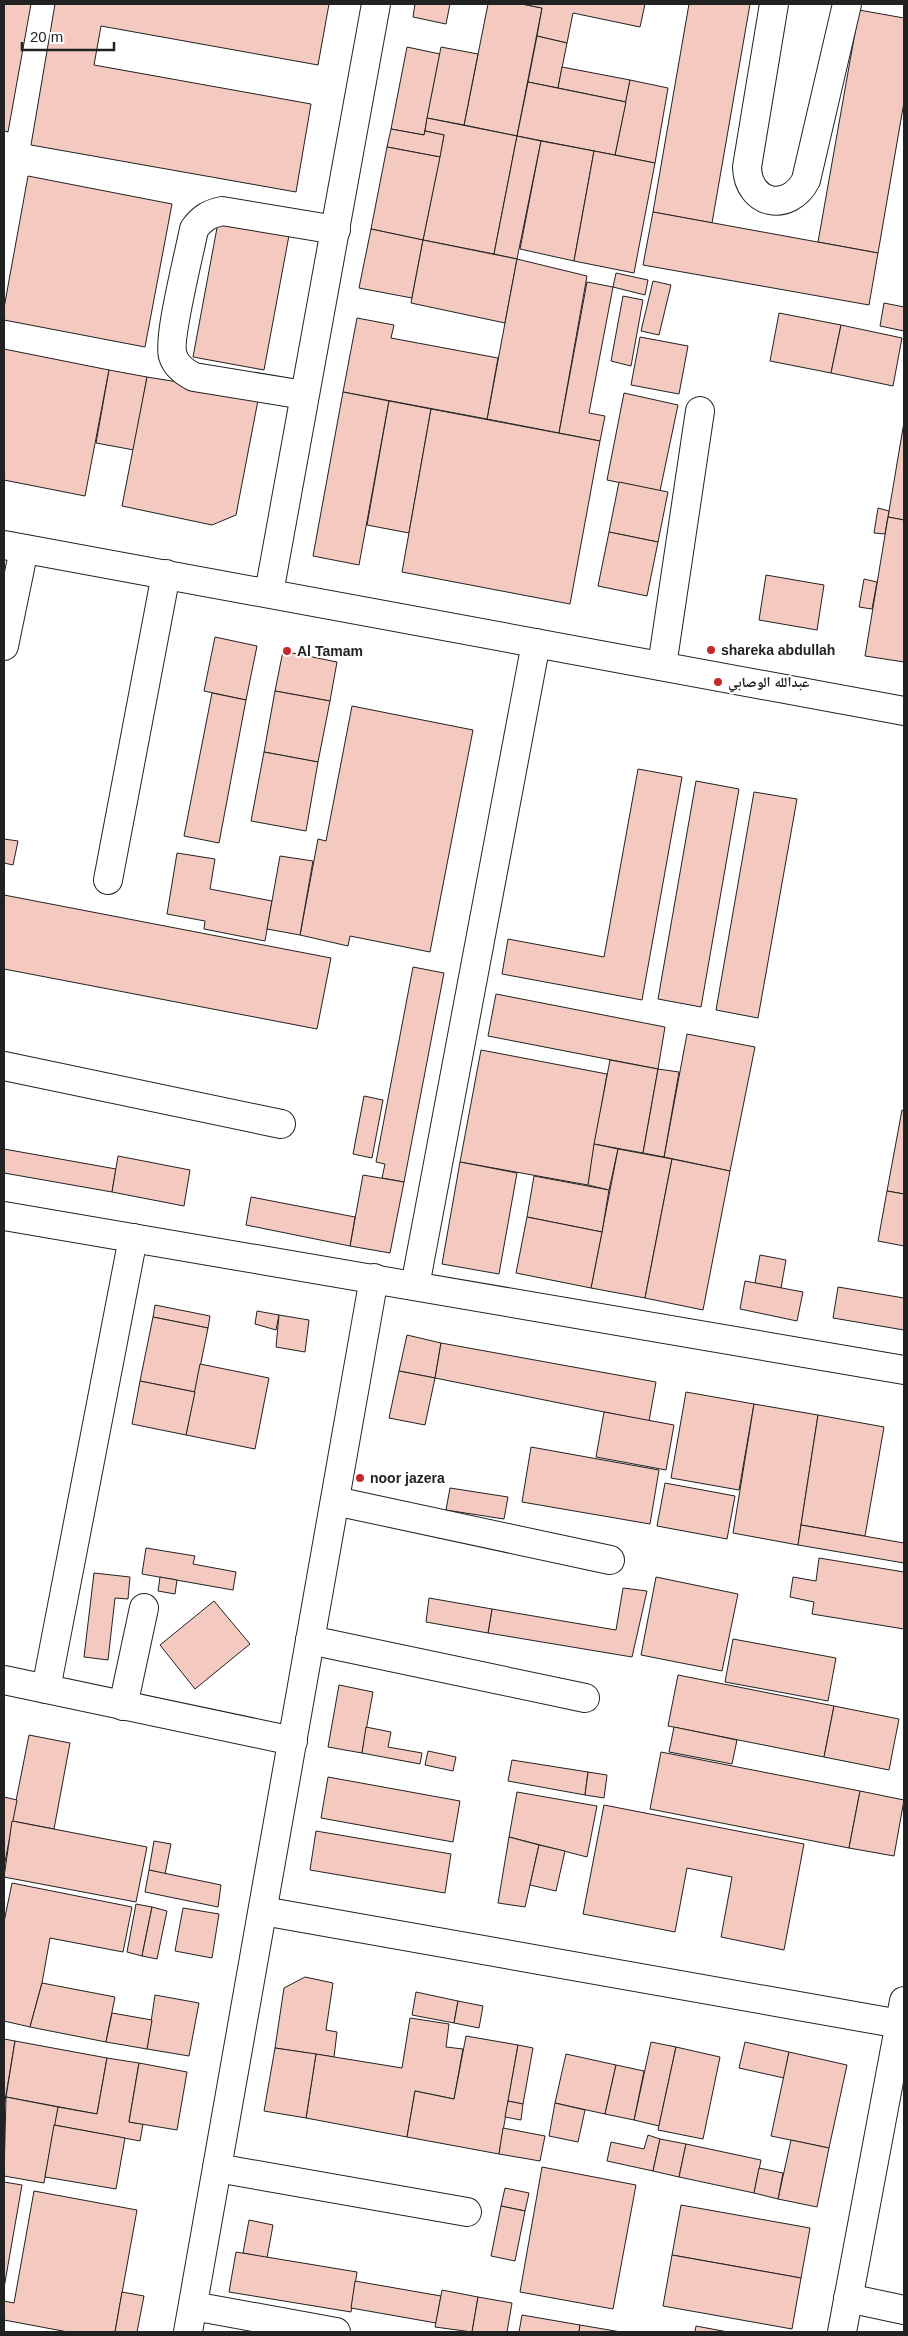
<svg xmlns="http://www.w3.org/2000/svg" width="908" height="2336" font-family="Helvetica,'Noto Naskh Arabic',sans-serif">
<style>
.building{fill:#f3c9c0;stroke:#222}
.lines{fill:none;stroke-linecap:round;stroke-linejoin:round}
.minor-casing{stroke:#222;stroke-width:30}
.minor{stroke:#fff;stroke-width:28}
.poi-dot{fill:#c62828;stroke:#fff;stroke-width:2}
.labels{text-anchor:middle;stroke-width:4;stroke-linejoin:round;paint-order:stroke}
.poi-label{font-size:14px;font-weight:bold;fill:#222;stroke:#fff;text-anchor:start}
</style>
<rect width="100%" height="100%" fill="#fff"/>
<g class="building">
<polygon points="4,4 31,4 8,132 4,131"/>
<polygon points="55,4 329,4 318,65 101,26 94,65 311,104 296,192 31,145"/>
<polygon points="415,4 450,4 446,24 413,17"/>
<polygon points="488,4 522,4 542,8 517,136 464,125"/>
<polygon points="522,4 645,4 640,27 573,13 567,43 537,36 542,8"/>
<polygon points="689,4 750,4 712,223 653,212"/>
<polygon points="859,10 904,18 904,102 878,253 818,242"/>
<polygon points="537,36 567,43 558,88 528,82"/>
<polygon points="407,47 440,54 424,135 391,129"/>
<polygon points="441,47 478,54 464,125 427,118"/>
<polygon points="562,67 630,80 626,102 558,88"/>
<polygon points="630,80 668,88 655,163 615,155"/>
<polygon points="528,82 626,102 615,155 517,136"/>
<polygon points="427,118 517,136 494,254 423,240 444,135 425,131"/>
<polygon points="391,129 424,135 425,131 444,135 440,157 387,147"/>
<polygon points="517,136 541,141 517,259 494,254"/>
<polygon points="541,141 594,151 574,261 520,249"/>
<polygon points="387,147 440,157 423,240 371,229"/>
<polygon points="594,151 655,163 634,273 574,261"/>
<polygon points="28,176 172,204 145,347 4,320 4,308"/>
<polygon points="653,212 878,253 869,305 643,265"/>
<polygon points="219,217 290,230 264,370 193,357"/>
<polygon points="371,229 423,240 412,298 359,288"/>
<polygon points="423,240 517,259 505,323 411,303"/>
<polygon points="517,259 587,276 559,433 487,419"/>
<polygon points="616,273 648,280 645,295 613,287"/>
<polygon points="653,281 671,285 659,335 641,331"/>
<polygon points="587,282 613,287 589,413 605,416 600,441 559,433"/>
<polygon points="623,296 643,300 631,366 611,361"/>
<polygon points="884,303 904,307 904,331 880,326"/>
<polygon points="779,313 841,325 831,373 770,361"/>
<polygon points="357,318 394,325 391,338 498,358 487,419 343,392"/>
<polygon points="841,325 902,338 893,386 831,373"/>
<polygon points="640,337 688,346 679,394 631,385"/>
<polygon points="4,349 109,370 85,496 4,480"/>
<polygon points="109,370 147,377 134,450 96,443"/>
<polygon points="147,377 259,395 236,515 212,525 122,506"/>
<polygon points="343,392 389,401 359,565 313,556"/>
<polygon points="624,393 678,405 660,491 607,480"/>
<polygon points="389,401 431,409 409,533 367,525"/>
<polygon points="431,409 600,441 570,604 402,572"/>
<polygon points="904,422 904,520 888,517"/>
<polygon points="619,482 668,492 658,542 609,532"/>
<polygon points="878,508 889,511 885,534 874,533"/>
<polygon points="888,517 904,520 904,662 865,656"/>
<polygon points="609,532 658,542 647,596 598,586"/>
<polygon points="766,575 824,585 817,630 759,620"/>
<polygon points="864,579 877,582 872,609 859,607"/>
<polygon points="215,637 257,646 246,700 204,691"/>
<polygon points="283,651 337,662 330,701 275,691"/>
<polygon points="275,691 330,701 318,762 264,752"/>
<polygon points="212,693 246,700 219,843 184,836"/>
<polygon points="352,706 473,730 430,952 350,936 348,946 300,935 318,839 326,841"/>
<polygon points="264,752 318,762 306,831 251,821"/>
<polygon points="638,769 682,777 642,1000 502,974 508,939 604,957"/>
<polygon points="696,781 739,789 701,1007 658,999"/>
<polygon points="754,792 797,799 758,1018 716,1010"/>
<polygon points="4,839 18,841 13,865 4,863"/>
<polygon points="177,853 215,859 210,889 272,901 265,941 204,929 205,921 167,914"/>
<polygon points="280,856 313,861 300,935 267,929"/>
<polygon points="4,895 331,958 317,1029 4,969"/>
<polygon points="413,967 444,973 404,1182 382,1178 385,1164 376,1162"/>
<polygon points="496,994 665,1027 658,1069 488,1036"/>
<polygon points="687,1034 755,1047 730,1171 664,1157"/>
<polygon points="481,1050 607,1074 588,1185 460,1162"/>
<polygon points="610,1060 658,1069 643,1153 594,1144"/>
<polygon points="658,1069 679,1072 664,1157 643,1153"/>
<polygon points="364,1096 383,1100 372,1158 353,1154"/>
<polygon points="902,1110 904,1111 904,1194 887,1191"/>
<polygon points="594,1144 618,1149 609,1190 588,1185"/>
<polygon points="4,1149 116,1169 112,1192 4,1173"/>
<polygon points="618,1149 672,1159 645,1298 591,1288"/>
<polygon points="118,1156 190,1170 184,1206 112,1192"/>
<polygon points="672,1159 730,1171 703,1310 645,1298"/>
<polygon points="460,1162 517,1173 499,1274 442,1264"/>
<polygon points="363,1175 404,1182 390,1253 350,1246"/>
<polygon points="534,1176 609,1190 602,1232 527,1217"/>
<polygon points="887,1191 904,1194 904,1246 878,1241"/>
<polygon points="251,1197 355,1217 350,1246 246,1225"/>
<polygon points="527,1217 602,1232 591,1288 516,1273"/>
<polygon points="760,1255 786,1260 781,1288 755,1283"/>
<polygon points="745,1281 803,1292 797,1321 740,1309"/>
<polygon points="838,1287 904,1298 904,1330 833,1318"/>
<polygon points="155,1305 210,1316 208,1328 153,1317"/>
<polygon points="257,1311 279,1315 276,1330 255,1324"/>
<polygon points="279,1315 309,1320 305,1352 276,1347"/>
<polygon points="153,1317 208,1328 195,1392 140,1381"/>
<polygon points="407,1335 441,1343 435,1378 399,1371"/>
<polygon points="441,1343 656,1382 649,1421 435,1378"/>
<polygon points="200,1364 269,1378 255,1449 186,1435"/>
<polygon points="399,1371 435,1378 425,1425 389,1418"/>
<polygon points="140,1381 195,1392 186,1435 132,1424"/>
<polygon points="686,1392 754,1404 739,1490 671,1478"/>
<polygon points="754,1404 818,1415 798,1545 733,1533"/>
<polygon points="604,1412 674,1425 666,1470 596,1457"/>
<polygon points="818,1415 884,1427 865,1536 801,1525"/>
<polygon points="531,1447 659,1470 650,1524 522,1502"/>
<polygon points="665,1483 735,1496 727,1539 657,1526"/>
<polygon points="450,1488 508,1497 504,1519 446,1510"/>
<polygon points="801,1525 904,1543 904,1563 798,1545"/>
<polygon points="146,1548 195,1556 193,1564 236,1572 233,1590 142,1574"/>
<polygon points="819,1558 904,1572 904,1629 812,1614 814,1602 790,1597 793,1577 816,1581"/>
<polygon points="94,1573 130,1577 128,1599 115,1598 108,1660 84,1657"/>
<polygon points="160,1577 177,1580 175,1594 158,1591"/>
<polygon points="656,1577 738,1594 722,1671 641,1655"/>
<polygon points="623,1588 647,1591 632,1657 488,1633 492,1609 616,1630"/>
<polygon points="429,1598 492,1609 488,1633 426,1622"/>
<polygon points="214,1601 250,1644 195,1689 160,1645"/>
<polygon points="733,1639 836,1658 828,1701 725,1682"/>
<polygon points="678,1675 834,1706 824,1757 668,1726"/>
<polygon points="339,1685 373,1692 362,1753 328,1747"/>
<polygon points="834,1706 899,1719 889,1770 824,1757"/>
<polygon points="366,1727 391,1732 388,1747 422,1753 420,1764 362,1753"/>
<polygon points="674,1727 737,1740 732,1764 669,1752"/>
<polygon points="29,1735 70,1743 54,1829 12,1821"/>
<polygon points="428,1751 456,1757 453,1771 425,1765"/>
<polygon points="661,1752 860,1791 849,1848 650,1809"/>
<polygon points="512,1760 588,1772 585,1795 508,1781"/>
<polygon points="588,1772 607,1775 604,1798 585,1795"/>
<polygon points="328,1777 460,1801 453,1842 321,1818"/>
<polygon points="860,1791 904,1800 894,1856 849,1848"/>
<polygon points="517,1792 597,1806 587,1857 509,1837"/>
<polygon points="4,1797 17,1800 4,1867"/>
<polygon points="604,1805 804,1844 784,1950 721,1937 732,1877 687,1868 675,1932 583,1914"/>
<polygon points="12,1821 147,1847 136,1902 4,1877"/>
<polygon points="316,1831 451,1854 445,1893 310,1870"/>
<polygon points="509,1837 539,1845 525,1907 498,1903"/>
<polygon points="154,1841 171,1844 165,1874 149,1870"/>
<polygon points="539,1845 565,1851 556,1891 530,1885"/>
<polygon points="149,1870 221,1885 218,1907 145,1892"/>
<polygon points="12,1883 132,1907 123,1952 50,1938 42,1983 30,2027 4,2021 4,1922"/>
<polygon points="136,1904 152,1907 142,1956 127,1952"/>
<polygon points="152,1907 167,1911 157,1959 142,1956"/>
<polygon points="183,1908 219,1914 212,1958 175,1951"/>
<polygon points="305,1977 333,1983 326,2030 337,2032 334,2057 275,2048 284,1988"/>
<polygon points="42,1983 115,1997 106,2042 30,2027"/>
<polygon points="416,1992 458,2001 454,2023 412,2015"/>
<polygon points="155,1995 199,2003 189,2056 147,2049"/>
<polygon points="458,2001 483,2006 479,2028 454,2023"/>
<polygon points="112,2013 152,2020 147,2049 106,2042"/>
<polygon points="410,2018 449,2024 446,2047 463,2049 454,2099 415,2091 407,2137 306,2118 316,2054 402,2068"/>
<polygon points="466,2036 518,2045 499,2154 407,2137 415,2091 454,2099"/>
<polygon points="4,2039 15,2041 4,2107"/>
<polygon points="15,2041 107,2058 97,2114 6,2097"/>
<polygon points="651,2042 676,2047 659,2126 634,2120"/>
<polygon points="745,2042 789,2052 784,2078 739,2068"/>
<polygon points="518,2045 533,2048 523,2104 508,2101"/>
<polygon points="676,2047 720,2057 703,2139 658,2130"/>
<polygon points="275,2048 316,2054 306,2118 264,2111"/>
<polygon points="789,2052 847,2065 829,2148 771,2136"/>
<polygon points="566,2054 616,2065 605,2114 555,2103"/>
<polygon points="107,2058 139,2063 129,2122 143,2124 140,2141 54,2125 58,2107 97,2114"/>
<polygon points="139,2063 187,2072 177,2130 129,2122"/>
<polygon points="616,2065 644,2071 634,2120 605,2114"/>
<polygon points="6,2097 58,2107 44,2183 4,2176"/>
<polygon points="508,2101 523,2104 521,2120 505,2117"/>
<polygon points="555,2103 585,2110 578,2142 549,2136"/>
<polygon points="54,2125 125,2138 116,2189 45,2177"/>
<polygon points="503,2128 545,2136 540,2161 499,2154"/>
<polygon points="648,2135 660,2139 653,2171 607,2161 611,2142 644,2149"/>
<polygon points="660,2139 686,2144 679,2177 653,2171"/>
<polygon points="791,2140 829,2148 817,2207 778,2199"/>
<polygon points="686,2144 761,2160 754,2193 679,2177"/>
<polygon points="542,2167 636,2185 613,2309 520,2292"/>
<polygon points="759,2168 783,2173 778,2199 754,2193"/>
<polygon points="4,2182 22,2185 4,2288"/>
<polygon points="505,2188 529,2193 525,2211 501,2206"/>
<polygon points="34,2191 137,2210 115,2332 68,2332 4,2320 4,2301 14,2303"/>
<polygon points="681,2205 810,2228 801,2278 672,2255"/>
<polygon points="501,2206 525,2211 515,2261 491,2256"/>
<polygon points="249,2220 273,2225 267,2258 243,2253"/>
<polygon points="236,2252 357,2272 351,2312 229,2292"/>
<polygon points="672,2255 801,2278 792,2329 663,2306"/>
<polygon points="355,2281 441,2296 436,2323 351,2308"/>
<polygon points="442,2290 478,2297 472,2332 435,2327"/>
<polygon points="122,2292 144,2296 137,2332 115,2332"/>
<polygon points="478,2297 512,2303 507,2332 472,2332"/>
<polygon points="522,2315 580,2325 579,2332 519,2332"/>
<polygon points="580,2325 621,2332 579,2332"/>
<polygon points="696,2326 728,2332 695,2332"/>
</g>
<g class="lines">
<g class="minor-casing">
<g id="minor">
<path d="M774 4 747 167C748 205 789 213 806 180L847 4"/>
<path d="M304 395 194 377C184 372 176 366 173 356 167 340 190 251 194 229 202 218 209 214 222 211L336 230"/>
<polyline points="4,545 904,711"/>
<polyline points="269,593 376,4"/>
<polyline points="4,646 24,549"/>
<polyline points="662,666 700,411"/>
<polyline points="108,880 166,574"/>
<polyline points="4,1066 281,1124"/>
<polyline points="4,1216 904,1370"/>
<polyline points="415,1286 536,643"/>
<polyline points="335,1501 610,1560"/>
<polyline points="310,1640 585,1698"/>
<polyline points="4,1680 293,1741"/>
<polyline points="46,1689 133,1238"/>
<polyline points="123,1706 144,1608"/>
<polyline points="263,1911 900,2024"/>
<polyline points="217,2168 467,2212"/>
<polyline points="848,2298 904,2310"/>
<polyline points="193,2306 336,2332"/>
<polyline points="188,2332 374,1278"/>
<polyline points="842,2332 904,2001"/>
</g>
</g>
<use href="#minor" class="minor"/>
</g>
<g class="poi-dot">
<circle cx="711" cy="650" r="5"/>
<circle cx="287" cy="651" r="5"/>
<circle cx="718" cy="682" r="5"/>
<circle cx="360" cy="1478" r="5"/>
</g>
<g class="labels">
<g class="poi-label">
<text x="721" y="655">shareka abdullah</text>
<text x="297" y="656">Al Tamam</text>
<text x="728" y="687">عبدالله الوصابي</text>
<text x="370" y="1483">noor jazera</text>
</g>
</g>
<rect width="908" height="2336" fill="none" stroke="#222222" stroke-width="10"/>
<path d="M22 42v8h92v-8" fill="none" stroke="#222222" stroke-width="2.5"/>
<text x="30" y="42" font-size="15" fill="#222222" stroke="#ffffff" stroke-width="4" paint-order="stroke">20 m</text>
</svg>
